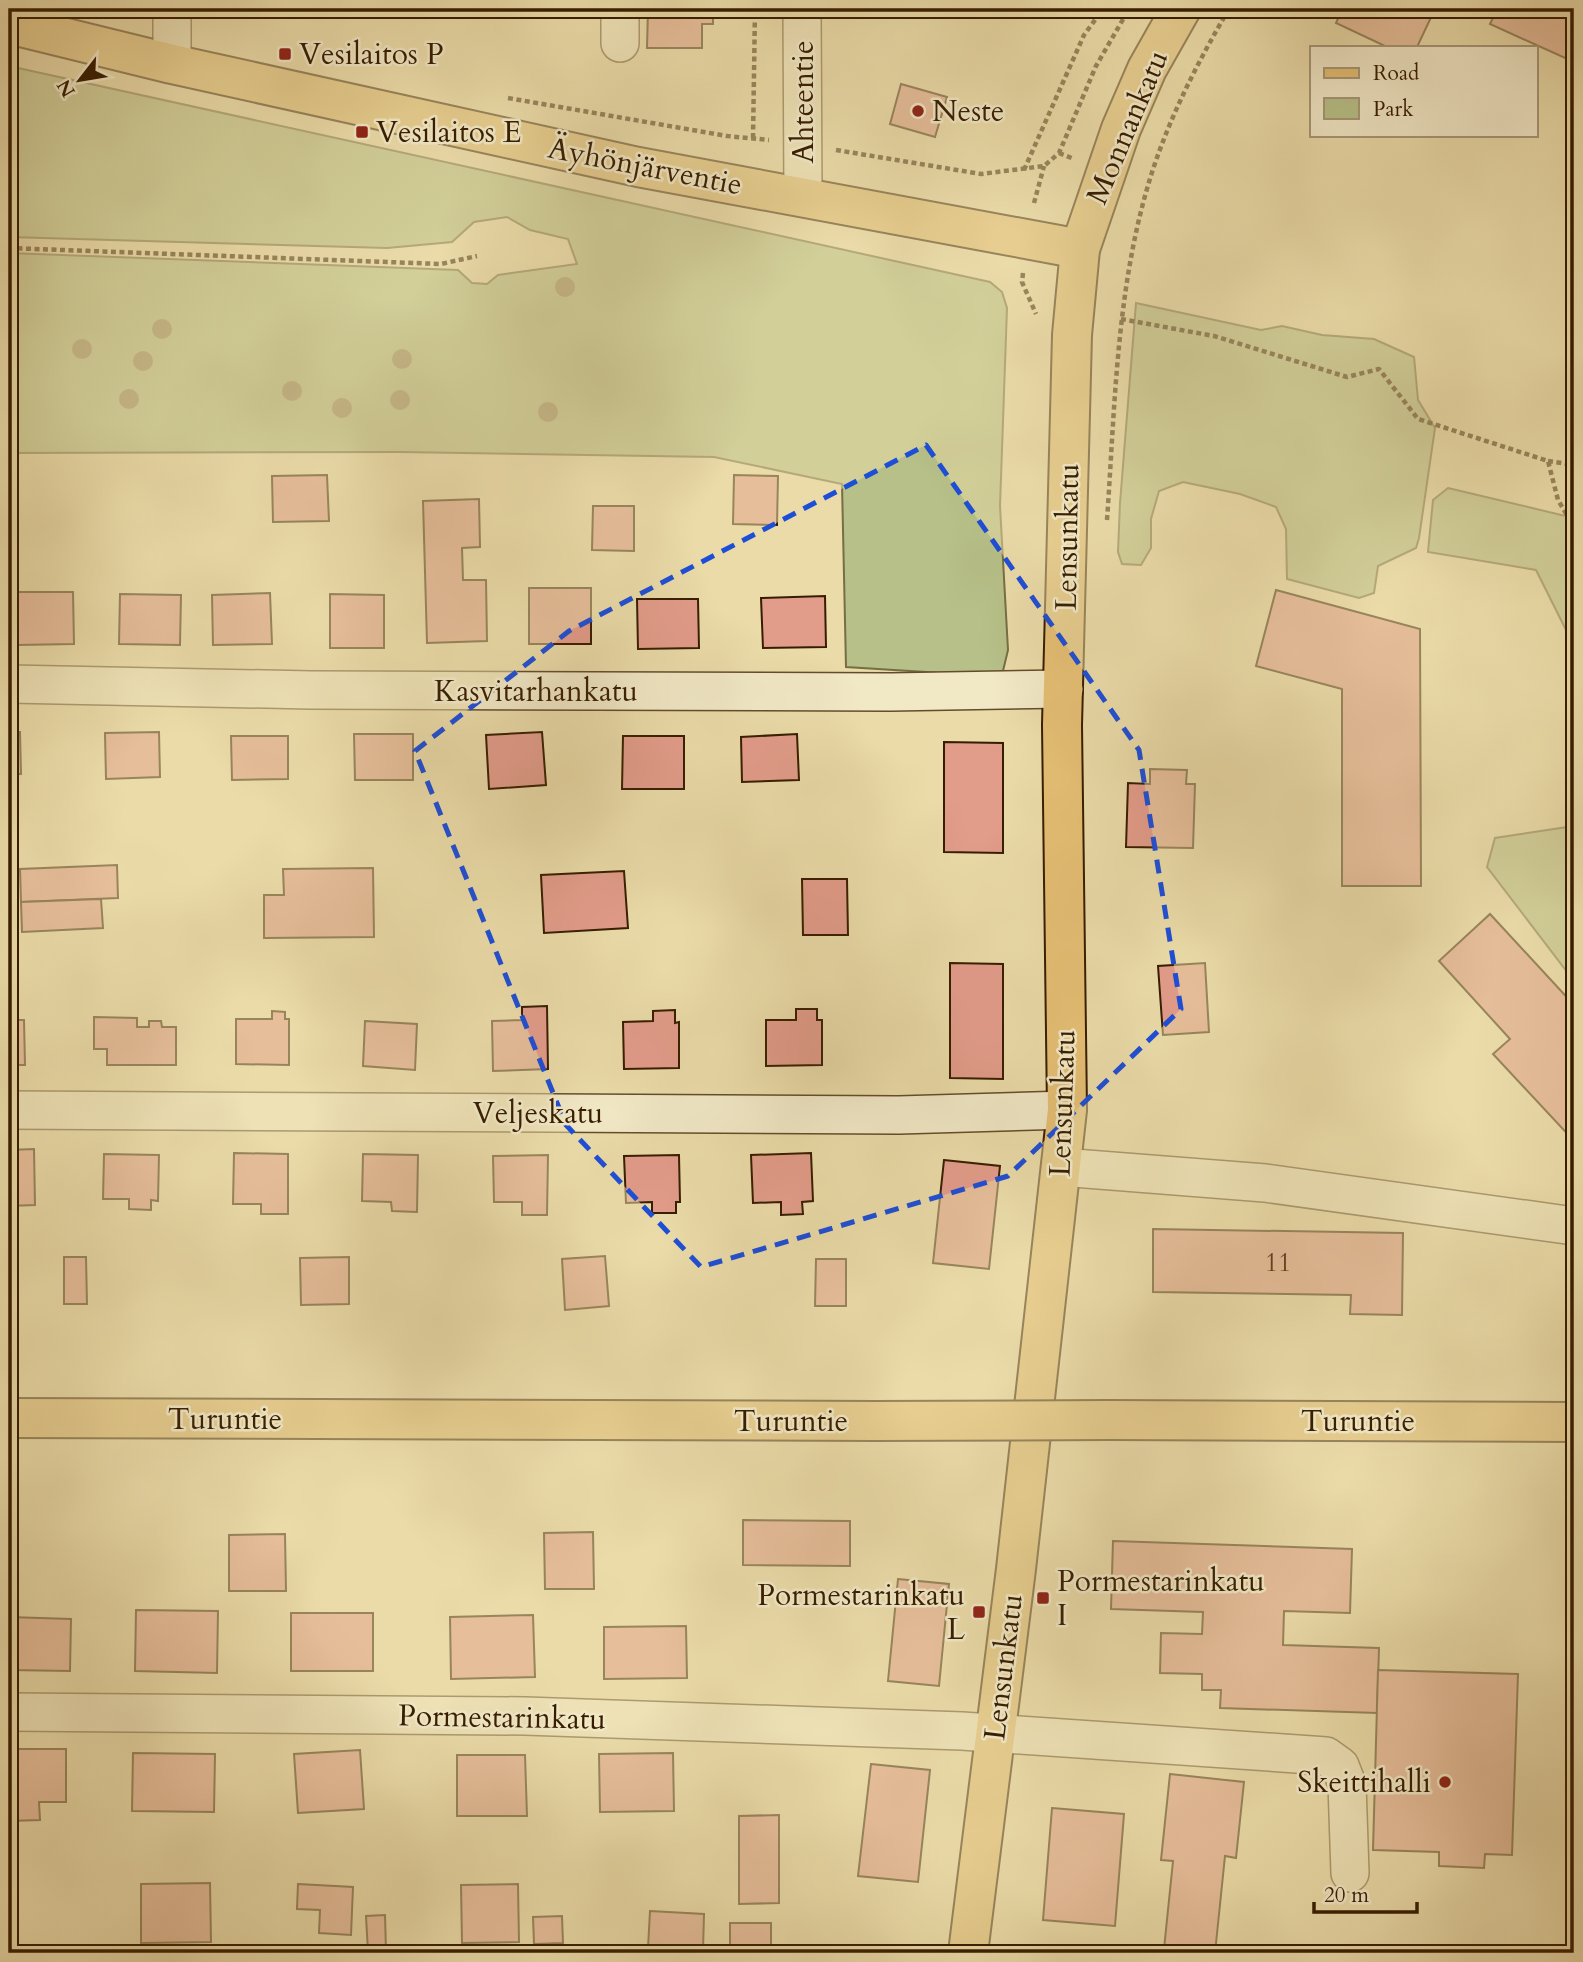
<svg xmlns="http://www.w3.org/2000/svg" width="1583" height="1962" font-family="Cardo,serif">
<style>
.green{fill:#b6c088;stroke:#766e44;stroke-width:2}
.building{fill:#e29c8a;stroke:#371d00;stroke-width:2}
.lines{fill:none;stroke-linecap:round;stroke-linejoin:round}
.minor-casing{stroke:#644c2a;stroke-width:40}
.major-casing{stroke:#371d00;stroke-width:42}
.highway-casing{stroke:#371d00;stroke-width:42}
.path{stroke:#371d00;stroke-width:4.5;stroke-dasharray:5 3.5;stroke-linecap:butt}
.minor{stroke:#f1e8c6;stroke-width:37}
.major{stroke:#e5be74;stroke-width:38}
.highway{stroke:#e5be74;stroke-width:38}
.highway-bridge-casing{stroke:#371d00;stroke-width:42;stroke-linecap:butt}
.highway-bridge{stroke:#e5be74;stroke-width:38}
.tree{fill:#9c8d62}
.marked{fill:none;stroke:#1d4ed8;stroke-width:5;stroke-dasharray:14 9;stroke-linejoin:round}
.poi-dot{fill:#8f2418;stroke:#f1e8c6;stroke-width:2.5}
.labels{text-anchor:middle;stroke-width:5;stroke-linejoin:round;paint-order:stroke}
.number-label{font-size:26px;fill:#623d22}
.poi-label{font-size:30px;fill:#371d00;stroke:#f1e8c6;text-anchor:start}
.street-label{font-size:30px;fill:#371d00;stroke:#f1e8c6}
</style>
<rect width="100%" height="100%" fill="#eadba8"/>
<filter id="stains"><feTurbulence type="fractalNoise" baseFrequency=".00286" numOctaves="4"/><feColorMatrix values="0 0 0 0 .2 0 0 0 0 .09 0 0 0 0 .02 0 0 0 .5 -.17"/></filter>
<radialGradient id="worn" r=".72"><stop offset=".6" stop-color="#630" stop-opacity="0"/><stop offset="1" stop-color="#630" stop-opacity=".3"/></radialGradient>
<g class="green">
<polygon points="9,66 990,282 1002,292 1007,308 1000,506 1008,650 1003,671 991,676 846,667 842,484 714,457 400,452 9,453 9,253 458,270 472,283 487,284 498,275 577,264 568,239 530,230 507,217 474,222 452,242 387,248 9,237"/>
<polygon points="1136,303 1261,330 1282,326 1322,335 1374,339 1414,357 1418,400 1435,428 1419,538 1416,548 1378,566 1374,593 1359,598 1287,579 1286,529 1276,507 1240,494 1183,482 1159,491 1151,519 1151,548 1141,565 1122,564 1118,552 1120,503"/>
<polygon points="1448,488 1574,518 1574,646 1536,570 1428,552 1433,500"/>
<polygon points="1574,826 1574,981 1487,867 1495,838"/>
</g>
<g class="building">
<polygon points="648,9 713,9 713,24 702,24 702,48 647,48"/>
<polygon points="1342,9 1435,9 1417,47 1387,47 1336,23"/>
<polygon points="1497,9 1574,9 1574,62 1490,24"/>
<polygon points="901,84 947,97 935,137 890,124"/>
<polygon points="327,475 329,521 273,522 272,476"/>
<polygon points="734,475 778,476 777,525 733,524"/>
<polygon points="479,499 480,547 462,548 463,580 486,580 487,641 427,643 423,501"/>
<polygon points="593,506 634,506 634,551 592,550"/>
<rect x="529" y="588" width="62" height="56"/>
<polygon points="1276,590 1420,629 1421,886 1342,886 1342,689 1256,666"/>
<polygon points="16,592 73,592 74,644 17,645"/>
<polygon points="270,593 272,644 213,645 212,595"/>
<polygon points="120,594 181,595 180,645 119,644"/>
<polygon points="330,594 384,595 384,648 330,648"/>
<polygon points="825,596 826,647 763,648 761,598"/>
<polygon points="637,599 698,599 699,648 638,649"/>
<polygon points="9,732 20,732 21,774 9,774"/>
<polygon points="159,732 160,777 106,779 105,733"/>
<polygon points="542,732 546,785 489,789 486,735"/>
<polygon points="354,734 413,734 413,780 355,780"/>
<polygon points="797,734 799,780 742,782 741,737"/>
<polygon points="231,736 288,736 288,779 232,780"/>
<polygon points="623,736 684,736 684,789 622,789"/>
<polygon points="944,742 1003,743 1003,853 944,852"/>
<polygon points="1150,769 1187,770 1186,784 1195,784 1193,848 1126,847 1128,783 1150,784"/>
<polygon points="117,865 118,898 21,902 20,869"/>
<polygon points="373,868 374,937 264,938 264,895 284,895 283,869"/>
<polygon points="624,871 628,928 544,933 541,875"/>
<polygon points="802,879 847,879 848,935 803,935"/>
<polygon points="101,899 103,928 22,932 21,902"/>
<polygon points="1490,914 1574,1005 1574,1141 1493,1054 1510,1039 1439,961"/>
<polygon points="950,963 1003,964 1003,1079 950,1078"/>
<polygon points="1205,963 1209,1032 1163,1035 1158,966"/>
<polygon points="547,1006 548,1069 493,1071 492,1021 522,1020 522,1007"/>
<polygon points="796,1009 817,1009 817,1020 822,1020 822,1065 766,1066 766,1020 796,1020"/>
<polygon points="675,1010 675,1023 679,1022 679,1068 624,1069 623,1022 653,1021 653,1011"/>
<polygon points="272,1011 285,1012 285,1019 289,1019 289,1065 236,1064 236,1019 272,1019"/>
<polygon points="94,1017 137,1018 137,1027 149,1027 149,1021 161,1021 162,1027 176,1027 176,1065 107,1065 107,1049 94,1049"/>
<polygon points="9,1020 24,1020 25,1065 9,1065"/>
<polygon points="365,1021 417,1024 415,1070 363,1066"/>
<polygon points="34,1149 35,1205 9,1206 9,1150"/>
<polygon points="234,1153 288,1154 288,1214 261,1214 261,1204 233,1204"/>
<polygon points="811,1153 813,1201 802,1202 803,1214 781,1215 781,1202 753,1203 751,1155"/>
<polygon points="104,1154 159,1155 158,1201 151,1200 151,1210 129,1209 129,1199 103,1199"/>
<polygon points="363,1154 418,1155 417,1212 392,1211 391,1202 362,1201"/>
<polygon points="548,1155 547,1215 522,1215 522,1202 494,1202 493,1156"/>
<polygon points="679,1155 680,1202 676,1202 676,1213 652,1213 652,1202 626,1203 624,1156"/>
<polygon points="944,1160 1000,1166 989,1269 933,1263"/>
<polygon points="1153,1229 1403,1233 1402,1315 1350,1314 1351,1295 1153,1292"/>
<polygon points="605,1256 609,1306 565,1310 562,1259"/>
<polygon points="64,1257 86,1257 87,1304 64,1304"/>
<polygon points="349,1257 349,1304 301,1305 300,1258"/>
<polygon points="816,1259 846,1259 846,1306 815,1306"/>
<polygon points="743,1520 850,1521 850,1566 743,1565"/>
<polygon points="593,1532 594,1589 545,1589 544,1533"/>
<polygon points="285,1534 286,1591 229,1591 229,1535"/>
<polygon points="1113,1541 1352,1549 1350,1613 1284,1611 1283,1645 1379,1648 1377,1713 1220,1708 1221,1690 1202,1690 1202,1674 1160,1673 1161,1633 1202,1634 1203,1612 1111,1609"/>
<polygon points="898,1579 949,1584 939,1686 888,1681"/>
<polygon points="136,1610 218,1611 217,1673 135,1671"/>
<rect x="291" y="1613" width="82" height="58"/>
<polygon points="533,1615 535,1677 451,1679 450,1617"/>
<polygon points="9,1617 71,1619 70,1671 9,1670"/>
<polygon points="686,1626 687,1678 604,1679 604,1627"/>
<polygon points="1378,1670 1518,1674 1512,1855 1485,1854 1484,1868 1439,1866 1439,1852 1373,1850"/>
<polygon points="9,1749 66,1749 66,1802 39,1802 40,1820 9,1821"/>
<polygon points="360,1750 364,1809 298,1813 294,1754"/>
<polygon points="133,1753 215,1754 214,1812 132,1811"/>
<polygon points="673,1753 674,1811 600,1812 599,1754"/>
<polygon points="457,1755 525,1755 527,1816 457,1816"/>
<polygon points="871,1764 930,1770 918,1882 858,1876"/>
<polygon points="1170,1774 1244,1782 1236,1858 1225,1856 1215,1953 1164,1949 1173,1861 1161,1860"/>
<polygon points="1052,1808 1124,1814 1115,1926 1043,1920"/>
<polygon points="779,1815 779,1903 739,1904 739,1816"/>
<polygon points="210,1883 211,1942 141,1943 141,1884"/>
<polygon points="298,1884 353,1887 351,1935 319,1933 320,1910 297,1909"/>
<polygon points="518,1884 519,1942 462,1943 461,1885"/>
<polygon points="650,1911 704,1914 703,1950 648,1948"/>
<polygon points="385,1915 386,1952 368,1952 366,1916"/>
<polygon points="562,1916 563,1943 534,1944 533,1917"/>
<rect x="730" y="1923" width="41" height="30"/>
</g>
<g class="lines">
<g class="minor-casing">
<g id="minor">
<polyline points="802,9 803,196"/>
<polyline points="620,43 620,9"/>
<polyline points="172,64 172,9"/>
<polyline points="9,684 311,690 891,692 1064,689"/>
<polyline points="9,1110 899,1115 1067,1110"/>
<polyline points="1061,1167 1265,1183 1574,1226"/>
<polyline points="9,1712 525,1716 962,1731 1326,1756 1340,1766 1347,1784 1350,1873"/>
</g>
</g>
<g class="major-casing">
<g id="major">
<polyline points="9,24 172,64 638,167 1080,249"/>
<polyline points="968,1953 1016,1569 1067,1110 1062,725 1072,335 1080,249 1121,129 1147,69 1181,9"/>
</g>
</g>
<g class="highway-casing">
<g id="highway">
<polyline points="9,1418 875,1421"/>
<polyline points="1108,1420 1574,1422"/>
</g>
</g>
<g class="path">
<polyline points="508,98 727,136 769,140"/>
<polyline points="753,138 755,9"/>
<polyline points="836,150 981,174 1044,166 1059,153 1096,66 1129,9"/>
<polyline points="1059,153 1074,159"/>
<polyline points="1024,170 1084,35 1103,9"/>
<polyline points="1034,203 1044,166"/>
<polyline points="9,248 441,264 477,256"/>
<polyline points="1023,273 1022,282 1036,314"/>
<polyline points="1121,319 1214,336 1347,377 1379,369 1418,419 1548,461 1558,500 1574,527"/>
<polyline points="1548,461 1574,465"/>
<path d="M1107 520C1115 407 1116 292 1149 182 1167 122 1197 63 1229 9"/>
</g>
<use href="#minor" class="minor"/>
<use href="#major" class="major"/>
<use href="#highway" class="highway"/>
<g class="highway-bridge-casing">
<polyline id="highway-bridge" points="875,1421 1108,1420"/>
</g>
<use href="#highway-bridge" class="highway-bridge"/>
</g>
<g class="tree">
<circle cx="565" cy="287" r="10"/>
<circle cx="162" cy="329" r="10"/>
<circle cx="82" cy="349" r="10"/>
<circle cx="402" cy="359" r="10"/>
<circle cx="143" cy="361" r="10"/>
<circle cx="292" cy="391" r="10"/>
<circle cx="129" cy="399" r="10"/>
<circle cx="400" cy="400" r="10"/>
<circle cx="342" cy="408" r="10"/>
<circle cx="548" cy="412" r="10"/>
</g>
<path d="M0 0H1583V1962H0ZM926 445 1139 750 1181 1009 1008 1176 701 1267 566 1125 415 751 569 631Z" fill="#eadba8" fill-opacity=".55" fill-rule="evenodd"/>
<path class="marked" d="M926 445 1139 750 1181 1009 1008 1176 701 1267 566 1125 415 751 569 631Z"/>
<g class="poi-dot">
<rect x="278" y="47" width="14" height="14" rx="3.5"/>
<circle cx="918" cy="111" r="7"/>
<rect x="355" y="125" width="14" height="14" rx="3.5"/>
<rect x="1036" y="1591" width="14" height="14" rx="3.5"/>
<rect x="972" y="1605" width="14" height="14" rx="3.5"/>
<circle cx="1445" cy="1782" r="7"/>
</g>
<g class="labels">
<g class="number-label">
<text x="1278" y="1271">11</text>
</g>
<g class="poi-label">
<text x="299" y="64">Vesilaitos P</text>
<text x="932" y="121">Neste</text>
<text x="376" y="142">Vesilaitos E</text>
<text x="1057" y="1591">Pormestarinkatu<tspan x="1057" dy="34">I</tspan></text>
<text x="965" y="1605" text-anchor="end">Pormestarinkatu<tspan x="965" dy="34">L</tspan></text>
<text x="1431" y="1792" text-anchor="end">Skeittihalli</text>
</g>
<g class="street-label">
<text transform="translate(803 102) rotate(-90)" y="10">Ahteentie</text>
<text transform="translate(1127 127) rotate(-67)" y="10">Monnankatu</text>
<text transform="translate(645 166) rotate(11)" y="10">Äyhönjärventie</text>
<text transform="translate(1067 537) rotate(-89)" y="10">Lensunkatu</text>
<text x="536" y="701">Kasvitarhankatu</text>
<text transform="translate(1062 1103) rotate(-88)" y="10">Lensunkatu</text>
<text x="538" y="1123">Veljeskatu</text>
<text x="225" y="1429">Turuntie</text>
<text x="791" y="1431">Turuntie</text>
<text x="1358" y="1431">Turuntie</text>
<text transform="translate(1003 1667) rotate(-83)" y="10">Lensunkatu</text>
<text transform="translate(502 1717) rotate(1)" y="10">Pormestarinkatu</text>
</g>
</g>
<rect width="1583" height="1962" fill="none" stroke="#eadba8" stroke-width="35"/>
<rect x="10" y="10" width="1562" height="1941" fill="none" stroke="#371d00" stroke-width="3.5"/>
<rect x="18" y="18" width="1548" height="1927" fill="none" stroke="#371d00" stroke-width="2"/>
<rect x="1310" y="46" width="228" height="91" fill="#f1e8c6" stroke="#a79777" stroke-width="2"/>
<rect x="1324" y="68" width="35" height="10" fill="#e5be74" stroke="#a79777" stroke-width="2"/>
<text x="1373" y="80" font-size="21" fill="#371d00">Road</text>
<rect x="1324" y="98" width="35" height="21" fill="#b6c088" stroke="#a79777" stroke-width="2"/>
<text x="1373" y="116" font-size="21" fill="#371d00">Park</text>
<g transform="translate(80 80) rotate(239)" stroke="#f1e8c6" stroke-width="5" paint-order="stroke">
<path d="M0-5L12 26L0 18L-12 26Z" fill="#371d00"/>
<text y="-10" font-size="19" font-weight="bold" text-anchor="middle" fill="#371d00">N</text>
</g>
<path d="M1314 1902v10h103v-10" fill="none" stroke="#371d00" stroke-width="3.5"/>
<text x="1324" y="1902" font-size="21" fill="#371d00" stroke="#f1e8c6" stroke-width="5" paint-order="stroke">20 m</text>
<rect width="100%" height="100%" filter="url(#stains)"/>
<rect width="100%" height="100%" fill="url(#worn)"/>
</svg>
